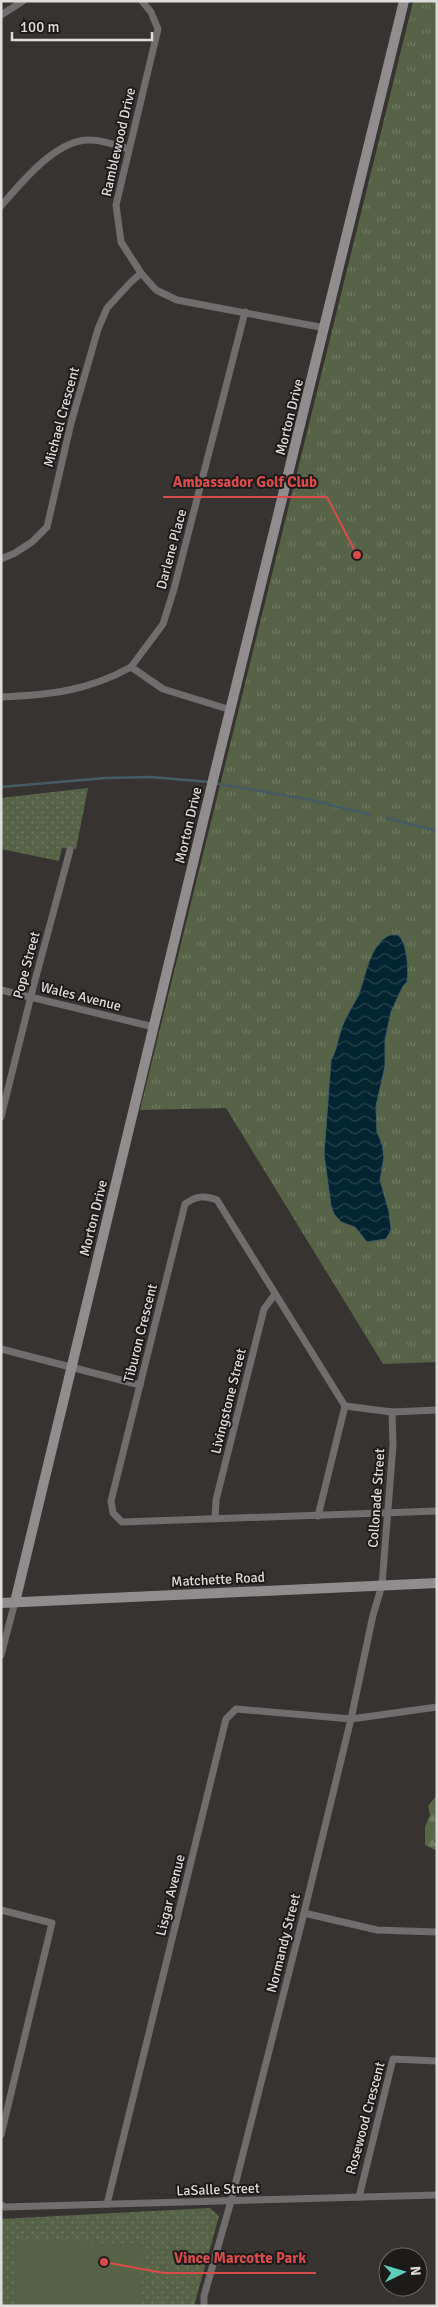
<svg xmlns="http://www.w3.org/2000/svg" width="438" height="2307" font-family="Signika,sans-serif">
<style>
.grass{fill:url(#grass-tufts)}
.forest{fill:url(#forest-firs)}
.park{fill:url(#park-dots)}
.pitch{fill:#576346}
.water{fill:url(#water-waves);stroke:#455c64}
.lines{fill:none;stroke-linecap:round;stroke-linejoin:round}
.stream{stroke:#455c64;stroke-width:2.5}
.street{stroke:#6f6d6e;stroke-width:7}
.secondary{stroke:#918d8e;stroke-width:10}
.labels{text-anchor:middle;stroke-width:4;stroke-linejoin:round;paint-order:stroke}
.street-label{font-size:14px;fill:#dfdddb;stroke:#1d1b1a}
.leader{fill:none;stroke:#d84c4c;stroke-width:2}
.callout-dot{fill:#d84c4c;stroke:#1d1b1a;stroke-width:2}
.callout-label{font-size:15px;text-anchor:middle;font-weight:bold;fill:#d84c4c;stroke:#1d1b1a;stroke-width:4;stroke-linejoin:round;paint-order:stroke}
</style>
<defs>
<pattern id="grass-tufts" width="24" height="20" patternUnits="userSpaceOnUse" patternTransform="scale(1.25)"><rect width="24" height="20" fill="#576346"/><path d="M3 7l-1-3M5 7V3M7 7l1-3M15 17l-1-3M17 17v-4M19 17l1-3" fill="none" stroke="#6f7960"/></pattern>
<pattern id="forest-firs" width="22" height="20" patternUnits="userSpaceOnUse" patternTransform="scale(1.25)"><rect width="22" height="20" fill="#586744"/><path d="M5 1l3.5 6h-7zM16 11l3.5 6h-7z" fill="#707c5e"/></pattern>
<pattern id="park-dots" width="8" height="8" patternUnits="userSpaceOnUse" patternTransform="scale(1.25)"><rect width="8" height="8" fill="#576346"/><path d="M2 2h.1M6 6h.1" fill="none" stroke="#6f7960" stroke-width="1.8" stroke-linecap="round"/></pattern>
<pattern id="water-waves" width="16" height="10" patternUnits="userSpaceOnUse" patternTransform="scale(1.25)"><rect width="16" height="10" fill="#032531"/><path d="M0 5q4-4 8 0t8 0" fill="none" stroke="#27444e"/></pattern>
</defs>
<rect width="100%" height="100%" fill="#373331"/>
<polygon class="grass" points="437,1 437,1362 383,1364 226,1108 140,1110 413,2"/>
<polygon class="forest" points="437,1795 437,1851 425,1845 425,1827 430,1815 428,1806"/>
<g class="park">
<polygon points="88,788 76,849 62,848 59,861 1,849 1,798"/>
<polygon points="210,2208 219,2216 194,2306 1,2306 1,2219"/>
</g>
<polygon class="pitch" points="15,2240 144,2244 141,2306 15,2306"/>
<path class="water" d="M390 935H398C407 942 409 969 407 982L403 986 391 1012 385 1040V1066L376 1106 377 1132 382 1144 384 1157 380 1180 389 1212 391 1230 386 1239 367 1242 355 1227 341 1222 334 1214 331 1206 324 1154 331 1060C337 1050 338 1038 342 1027 346 1016 353 1006 358 996 366 977 369 944 390 935Z"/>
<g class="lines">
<g class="stream">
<polyline points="214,783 306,799 371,815"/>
<polyline points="1,787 105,778 151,777 209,782"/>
<polyline points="386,818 437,831"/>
</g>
<g class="street">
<polyline points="142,1 151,12 158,29 116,205 121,242 141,273 156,290 177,300 325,328"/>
<polyline points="1,15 23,1"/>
<path d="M1 206C21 183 56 139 90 140 102 140 116 145 128 149"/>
<polyline points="1,559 15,553 32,542 47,527 71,423 98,329 107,308 130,283 141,273"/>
<polyline points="131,667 163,624 174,589 245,312"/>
<path d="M1 697C49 695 88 691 131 667L163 689 231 710"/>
<polyline points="1,990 154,1027"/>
<polyline points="1,1117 33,988 70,850"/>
<polyline points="1,1349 140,1385"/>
<path d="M437 1410 392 1412 345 1406 217 1200C204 1195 196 1196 185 1204L111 1501 113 1513 122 1522 437 1511"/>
<polyline points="318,1516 345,1406"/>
<polyline points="215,1519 216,1500 264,1309 275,1294"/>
<polyline points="1,1655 15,1602"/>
<polyline points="1,1910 52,1923 1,2135"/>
<polyline points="304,1913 377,1930 437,1932"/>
<polyline points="359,2197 393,2059 437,2061"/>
<polyline points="107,2204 226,1719 236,1709 351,1719 437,1707"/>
<polyline points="1,2205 5,2207 437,2195"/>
<polyline points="204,2306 204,2296 231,2201 304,1913 351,1719 373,1615 382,1585 393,1445 392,1412"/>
</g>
<g class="secondary">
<polyline points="15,1602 214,776 404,1"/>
<polyline points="1,1603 437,1583"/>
</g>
</g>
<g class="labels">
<g class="street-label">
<text transform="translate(118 142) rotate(-77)" y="5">Ramblewood Drive</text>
<text transform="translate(61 417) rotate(-75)" y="5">Michael Crescent</text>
<text transform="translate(289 417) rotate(-76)" y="5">Morton Drive</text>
<text transform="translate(171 549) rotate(-75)" y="5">Darlene Place</text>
<text transform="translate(188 825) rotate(-77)" y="5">Morton Drive</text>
<text transform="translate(26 965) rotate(-75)" y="5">Pope Street</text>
<text transform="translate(81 996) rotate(14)" y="5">Wales Avenue</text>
<text transform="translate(93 1218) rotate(-76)" y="5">Morton Drive</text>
<text transform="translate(140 1333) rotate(-76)" y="5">Tiburon Crescent</text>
<text transform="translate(228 1401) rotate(-76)" y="5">Livingstone Street</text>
<text transform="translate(376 1498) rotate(-86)" y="5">Collonade Street</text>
<text transform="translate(218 1579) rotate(-3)" y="5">Matchette Road</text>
<text transform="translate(170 1895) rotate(-76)" y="5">Lisgar Avenue</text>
<text transform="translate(283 1943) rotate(-76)" y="5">Normandy Street</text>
<text transform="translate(365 2118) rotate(-75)" y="5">Rosewood Crescent</text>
<text transform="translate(218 2189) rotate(-2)" y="5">LaSalle Street</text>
</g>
</g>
<path class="leader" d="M357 555L327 497H163M104 2262L164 2273H316"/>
<g class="callout-dot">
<circle cx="357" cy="555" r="5"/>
<circle cx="104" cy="2262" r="5"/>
</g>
<g class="callout-label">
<text x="245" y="487">Ambassador Golf Club</text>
<text x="240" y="2263">Vince Marcotte Park</text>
</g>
<rect width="438" height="2307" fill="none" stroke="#dfdddb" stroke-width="5"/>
<g transform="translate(403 2272) rotate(85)"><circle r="24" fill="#1d1b1a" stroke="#6b6967"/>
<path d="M0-4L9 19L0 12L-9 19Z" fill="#5ccebb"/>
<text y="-8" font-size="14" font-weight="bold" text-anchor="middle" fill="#dfdddb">N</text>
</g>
<path d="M12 32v8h140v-8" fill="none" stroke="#dfdddb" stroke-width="2.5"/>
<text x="20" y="32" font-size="15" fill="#dfdddb" stroke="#1d1b1a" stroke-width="4" paint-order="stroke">100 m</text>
</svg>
